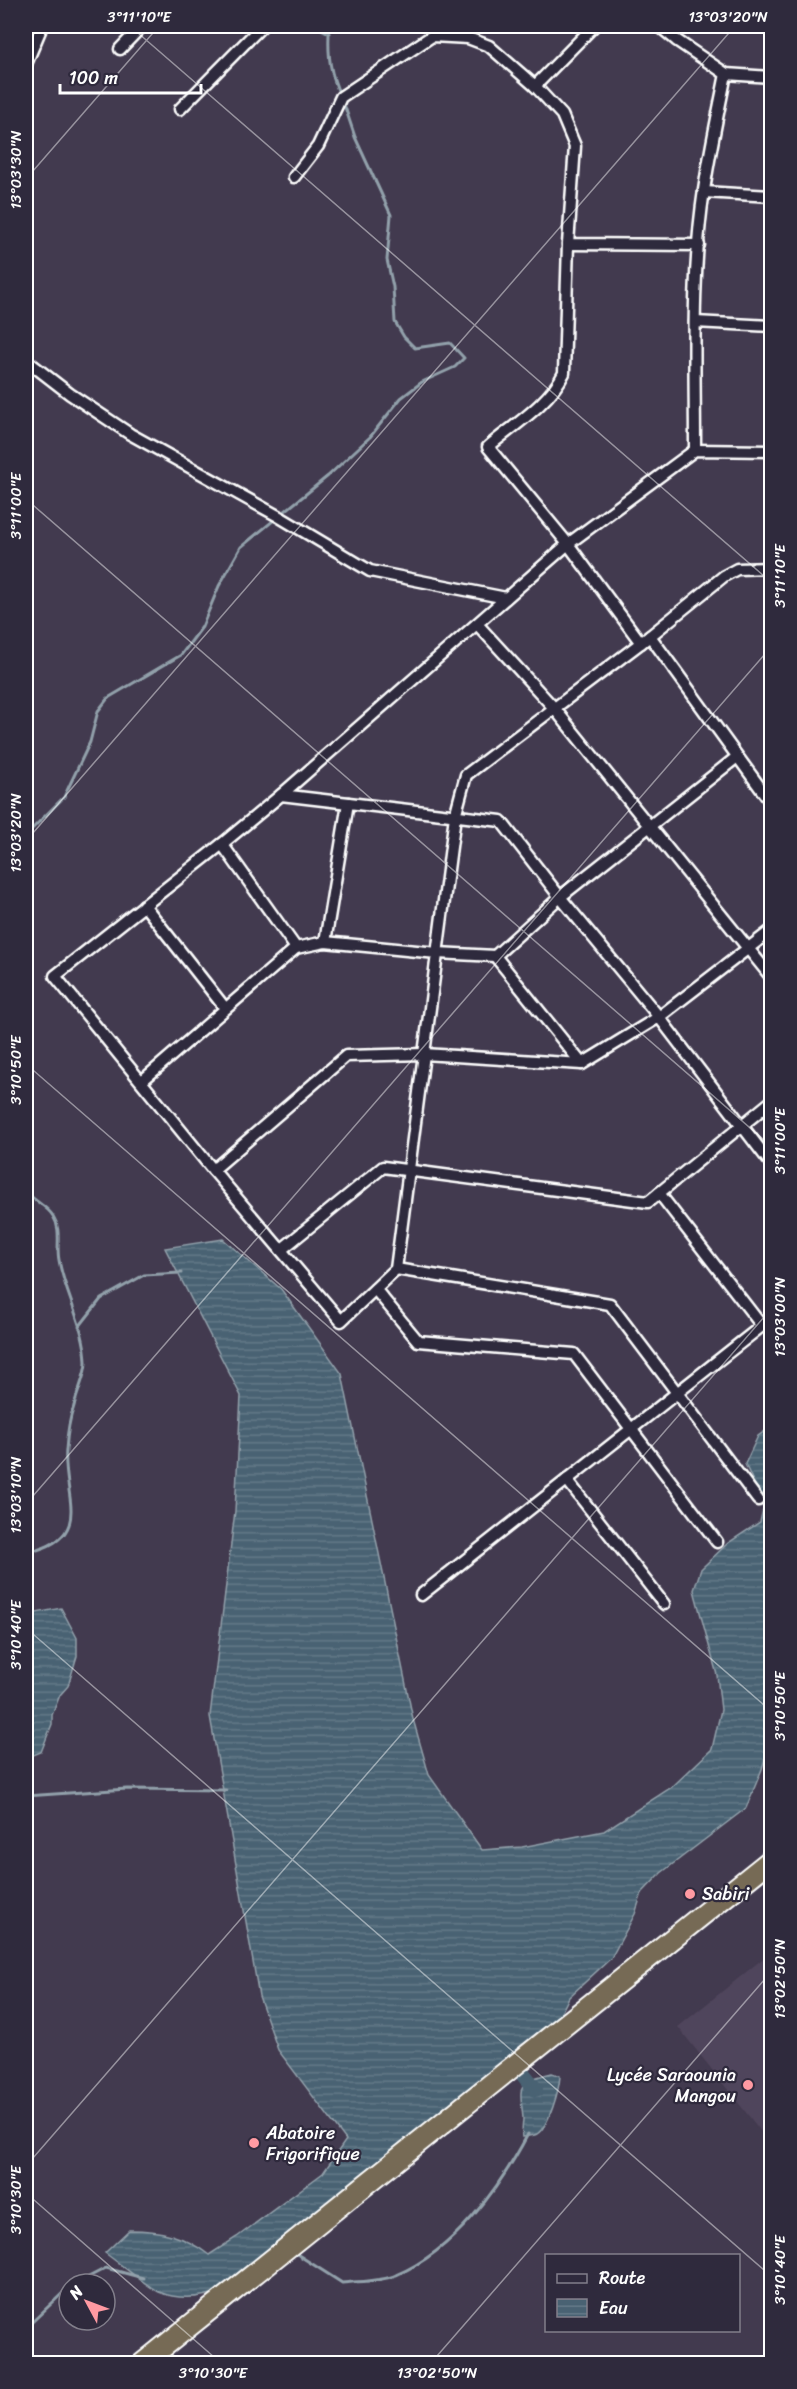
<svg xmlns="http://www.w3.org/2000/svg" width="797" height="2389" font-family="Sriracha,sans-serif">
<style>
.built{fill:#50455b}
.water{fill:url(#water-rules);stroke:#92a1ab;stroke-width:1.5}
.lines{fill:none;stroke-linecap:round;stroke-linejoin:round}
.stream{stroke:#92a1ab;stroke-width:3}
.river{stroke:#496273;stroke-width:16}
.street-casing{stroke:#fff;stroke-width:15}
.highway-casing{stroke:#fff;stroke-width:24}
.street{stroke:#2f2a3d;stroke-width:10}
.highway{stroke:#766a55;stroke-width:20}
.ticks{fill:none;stroke:#fff;stroke-width:1.5;stroke-opacity:0.45}
.poi-dot{fill:#ff9aa2;stroke:#2f2a3d;stroke-width:2}
.labels{text-anchor:middle;stroke-width:4.5;stroke-linejoin:round;paint-order:stroke}
.poi-label{font-size:18px;fill:#fff;stroke:#2f2a3d;text-anchor:start}
.neatline{fill:none;stroke:#fff;stroke-width:2}
.ticks-label{font-size:15px;text-anchor:middle;fill:#fff}
</style>
<defs>
<pattern id="water-rules" width="6" height="5" patternUnits="userSpaceOnUse" patternTransform="scale(1.5)"><rect width="6" height="5" fill="#496273"/><path d="M0 2.5h6" fill="none" stroke="#647a88"/></pattern>
</defs>
<rect width="100%" height="100%" fill="#423a4f"/>
<filter id="ink" filterUnits="userSpaceOnUse"><feTurbulence type="fractalNoise" baseFrequency=".0167" numOctaves="2"/><feDisplacementMap in="SourceGraphic" scale="12" xChannelSelector="R" yChannelSelector="G"/><feConvolveMatrix kernelMatrix="1 2 1 2 8 2 1 2 1" color-interpolation-filters="sRGB"/></filter>
<g filter="url(#ink)">
<polygon class="built" points="771,1952 771,2144 678,2027"/>
<g class="water">
<path d="M223 1239 281 1289 342 1374 413 1719 429 1775 482 1850 522 1847 604 1831 672 1787 712 1749 721 1710 717 1675 694 1590 701 1569 728 1543 760 1522 764 1505 745 1464 758 1436 771 1427V1738L762 1769 746 1808 661 1873 642 1893 635 1914 611 1958 569 1997 559 2017 529 2047 225 2290C205 2297 180 2301 159 2292 145 2285 119 2263 105 2253L129 2230C161 2230 183 2235 209 2255L237 2237 323 2173 346 2140 278 2050 259 1996 210 1716 235 1511 241 1396 165 1248Z"/>
<polygon points="61,1608 77,1638 77,1656 68,1686 60,1695 52,1715 52,1724 41,1752 26,1758 26,1615"/>
<path d="M552 2073 560 2076C559 2091 549 2126 537 2134 533 2136 527 2136 523 2137 521 2130 523 2125 523 2118 520 2085 515 2082 552 2073Z"/>
</g>
<g class="lines">
<g class="stream">
<path d="M315 26 329 33C328 56 330 73 340 95"/>
<polyline points="26,835 64,797 90,742 98,711 108,698 181,655 202,627 219,586 241,547 328,476 370,437 401,398 422,382 455,367 464,358 450,343 415,348 404,337 395,322 393,287 387,260 391,215 355,137 343,101"/>
<path d="M26 1192C33 1200 48 1207 53 1216 62 1230 56 1245 59 1260 65 1295 85 1326 86 1362 86 1375 77 1392 74 1406 69 1420 67 1435 66 1450 62 1493 93 1533 37 1550L26 1545"/>
<polyline points="79,1327 101,1299 144,1275 181,1273"/>
<polyline points="26,1796 127,1789 226,1790"/>
<path d="M292 2251 342 2283C358 2281 381 2282 396 2275 455 2250 499 2189 528 2134"/>
<polyline points="75,2284 106,2268 143,2278"/>
<polyline points="26,2325 31,2323 69,2287"/>
</g>
<polyline class="river" points="508,2055 535,2089"/>
<g class="street-casing">
<g id="street">
<polyline points="594,26 535,86 562,115 575,146 568,244 699,245"/>
<polyline points="659,26 676,40 726,74 772,77"/>
<polyline points="120,49 142,26"/>
<polyline points="26,64 42,26"/>
<polyline points="180,109 262,26"/>
<polyline points="294,177 318,146 341,97 432,36 468,38 489,46 535,86"/>
<polyline points="704,192 772,196"/>
<path d="M568 244 564 373C549 404 514 425 488 447L568 544 641 643"/>
<polyline points="695,322 772,326"/>
<polyline points="26,360 70,394 130,434 278,516 370,571 506,598"/>
<path d="M695 450C695 364 691 276 704 190 710 151 718 113 726 74"/>
<polyline points="772,451 695,450 568,544 281,795 501,821 560,897 659,1017 772,1165"/>
<polyline points="477,624 554,708 772,978"/>
<polyline points="650,636 724,576 737,569 772,568"/>
<polyline points="281,795 222,844 55,976 213,1170 346,1056 424,1054 582,1064 659,1017 772,930"/>
<polyline points="222,844 296,948"/>
<polyline points="144,905 225,1008"/>
<polyline points="325,942 348,803"/>
<polyline points="495,956 582,1064"/>
<polyline points="142,1081 296,948 325,942 437,953 495,956 560,897 737,757"/>
<polyline points="213,1170 341,1321 396,1269 455,816 466,775 650,636 772,804"/>
<polyline points="659,1193 762,1326"/>
<polyline points="281,1250 383,1167 648,1202 772,1101"/>
<polyline points="396,1269 610,1304 758,1500"/>
<polyline points="375,1289 418,1341 574,1354 717,1542"/>
<polyline points="567,1480 664,1604"/>
<polyline points="421,1595 772,1318"/>
</g>
</g>
<g class="highway-casing">
<polyline id="highway" points="142,2364 772,1859"/>
</g>
<use href="#street" class="street"/>
<use href="#highway" class="highway"/>
</g>
</g>
<path class="ticks" d="M130 26 772 583M26 179 159 26M26 499 772 1147M26 841 735 26M26 1064 772 1712M26 1504 772 646M26 1628 772 2277M26 2166 772 1308M26 2193 222 2364M430 2364 772 1971"/>
<g class="poi-dot">
<circle cx="690" cy="1894" r="6"/>
<circle cx="748" cy="2085" r="6"/>
<circle cx="254" cy="2143" r="6"/>
</g>
<g class="labels">
<g class="poi-label">
<text x="702" y="1900">Sabiri</text>
<text x="736" y="2081" text-anchor="end">Lycée Saraounia<tspan x="736" dy="21">Mangou</tspan></text>
<text x="266" y="2139">Abatoire<tspan x="266" dy="21">Frigorifique</tspan></text>
</g>
</g>
<rect width="797" height="2389" fill="none" stroke="#2f2a3d" stroke-width="66"/>
<rect x="545" y="2254" width="195" height="78" fill="#2f2a3d" stroke="#827f8b" stroke-width="1.5"/>
<rect x="557" y="2274" width="30" height="9" fill="#2f2a3d" stroke="#827f8b" stroke-width="1.5"/>
<text x="599" y="2284" font-size="18" fill="#ffffff">Route</text>
<rect x="557" y="2299" width="30" height="18" fill="url(#water-rules)" stroke="#827f8b" stroke-width="1.5"/>
<text x="599" y="2314" font-size="18" fill="#ffffff">Eau</text>
<g transform="translate(87 2302) rotate(311)"><circle r="28" fill="#2f2a3d" stroke="#827f8b" stroke-width="1.5"/>
<path d="M0-4.5L10 22L0 15L-10 22Z" fill="#ff9aa2"/>
<text y="-9" font-size="16" font-weight="bold" text-anchor="middle" fill="#ffffff">N</text>
</g>
<path d="M60 84v9h141v-9" fill="none" stroke="#ffffff" stroke-width="3"/>
<text x="69" y="84" font-size="18" fill="#ffffff" stroke="#2f2a3d" stroke-width="4.5" paint-order="stroke">100 m</text>
<rect x="33" y="33" width="731" height="2323" class="neatline"/>
<g class="ticks-label">
<text x="139" y="22">3°11'10"E</text>
<text x="728" y="22">13°03'20"N</text>
<text transform="translate(16 170) rotate(-90)" y="5">13°03'30"N</text>
<text transform="translate(16 506) rotate(-90)" y="5">3°11'00"E</text>
<text transform="translate(780 576) rotate(-90)" y="5">3°11'10"E</text>
<text transform="translate(16 833) rotate(-90)" y="5">13°03'20"N</text>
<text transform="translate(16 1070) rotate(-90)" y="5">3°10'50"E</text>
<text transform="translate(780 1141) rotate(-90)" y="5">3°11'00"E</text>
<text transform="translate(780 1317) rotate(-90)" y="5">13°03'00"N</text>
<text transform="translate(16 1495) rotate(-90)" y="5">13°03'10"N</text>
<text transform="translate(16 1635) rotate(-90)" y="5">3°10'40"E</text>
<text transform="translate(780 1706) rotate(-90)" y="5">3°10'50"E</text>
<text transform="translate(780 1979) rotate(-90)" y="5">13°02'50"N</text>
<text transform="translate(16 2200) rotate(-90)" y="5">3°10'30"E</text>
<text transform="translate(780 2270) rotate(-90)" y="5">3°10'40"E</text>
<text x="213" y="2378">3°10'30"E</text>
<text x="437" y="2378">13°02'50"N</text>
</g>
</svg>
